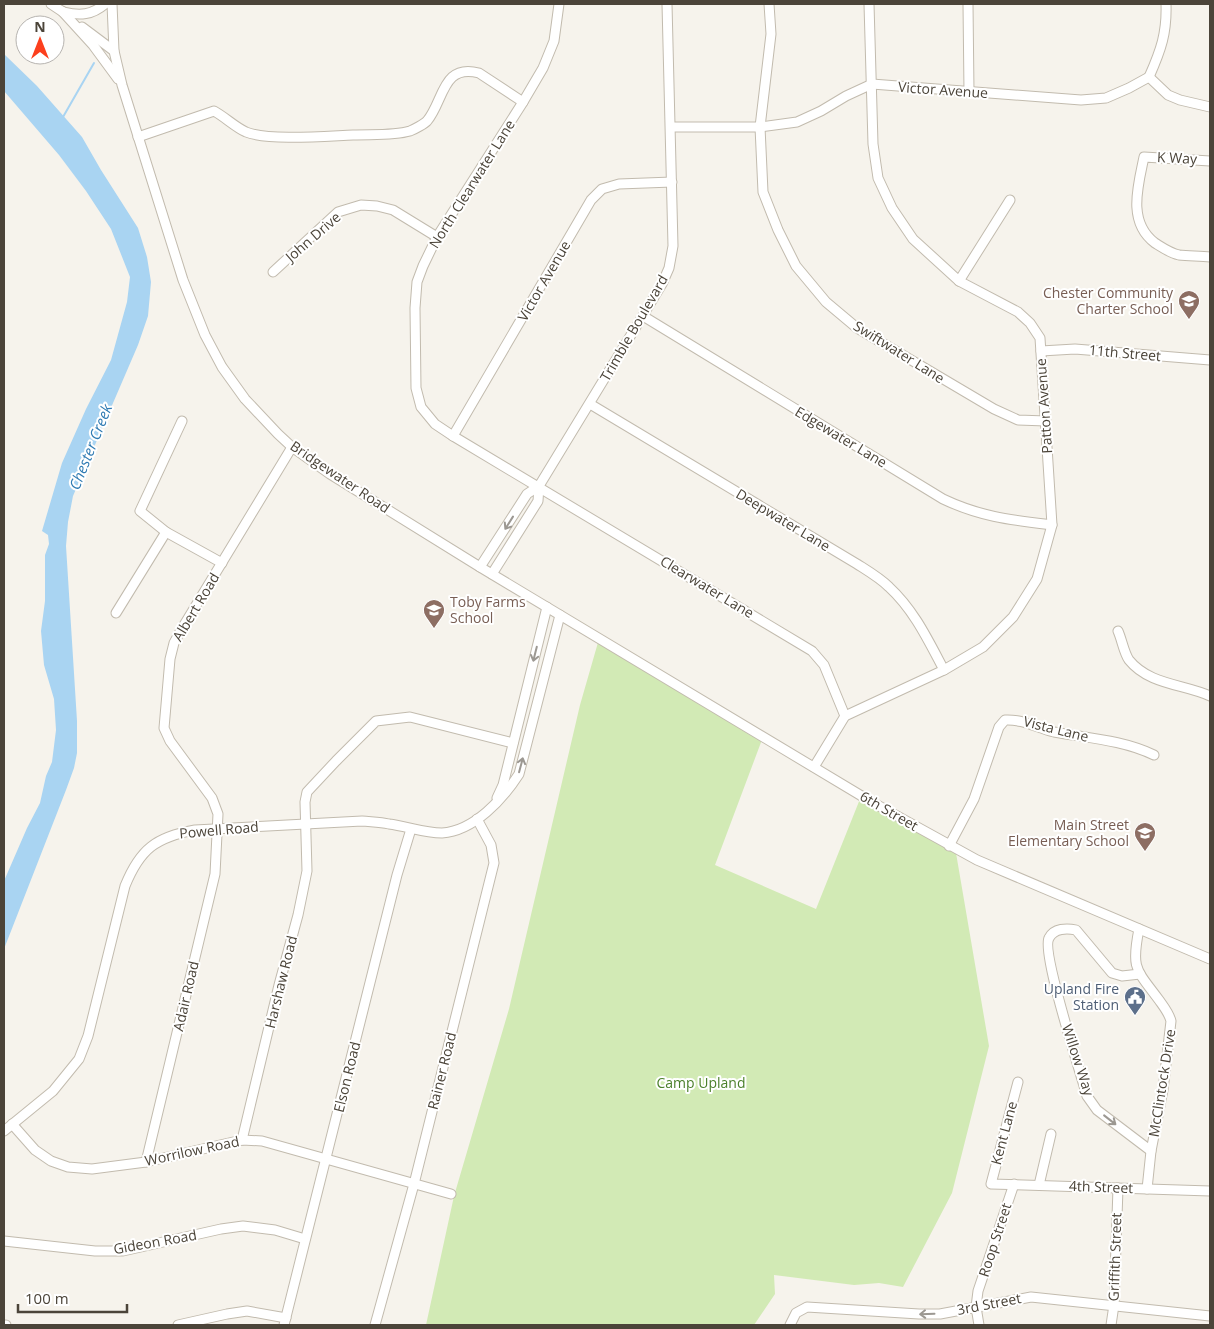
<svg xmlns="http://www.w3.org/2000/svg" width="1214" height="1329" font-family="'Open Sans',sans-serif">
<style>
.green{fill:#d2eab5}
.water{fill:#a9d4f2}
.lines{fill:none;stroke-linecap:round;stroke-linejoin:round}
.stream{stroke:#a9d4f2;stroke-width:2}
.minor-casing{stroke:#c2bbae;stroke-width:11}
.minor{stroke:#fff;stroke-width:9}
.oneway{stroke:#9c9892}
.labels{text-anchor:middle;stroke-width:4;stroke-linejoin:round;paint-order:stroke}
.street-label{font-size:14px;fill:#4b4439;stroke:#fff}
.education-label{font-size:14px;fill:#785e54;stroke:#fff;text-anchor:end}
.service-label{font-size:14px;fill:#4e5e75;stroke:#fff;text-anchor:end}
.park-label{font-size:14px;fill:#4a7f2a;stroke:#fff}
.water-label{font-size:15px;font-style:italic;fill:#2e7ab2;stroke:#fff}
</style>
<rect width="100%" height="100%" fill="#f6f3ec"/>
<polygon class="green" points="599,639 763,737 715,865 816,909 862,794 956,853 989,1046 952,1193 903,1287 879,1283 854,1285 774,1275 775,1294 754,1325 426,1325 454,1196 509,1009 580,705"/>
<polygon class="water" points="4,54 37,86 82,137 101,170 138,228 147,257 151,282 148,316 138,345 73,496 68,522 66,546 77,721 77,753 74,768 66,790 4,949 4,881 27,828 40,803 46,776 52,762 56,730 54,699 44,665 41,631 45,601 45,555 49,544 48,535 42,531 62,463 86,409 111,360 127,302 130,277 111,229 86,191 59,155 4,91"/>
<g class="lines">
<polyline class="stream" points="63,117 94,63"/>
<g class="minor-casing">
<g id="minor">
<polyline points="51,4 66,14"/>
<polyline points="112,4 114,51 122,85 183,280 205,335 222,367 245,399 278,434 292,447 330,474 480,567 870,801 977,860 1210,959"/>
<polyline points="559,4 554,41 543,68 523,102 437,237 423,266 417,282 415,308 416,388 421,407 435,424 453,436 812,651 824,665 845,716"/>
<polyline points="769,4 771,34 760,127 763,192 778,230 796,266 826,302 857,328 994,409 1018,420 1046,421"/>
<polyline points="968,4 969,92"/>
<polyline points="62,11 93,45 118,79"/>
<path d="M64 12C80 16 92 15 105 4"/>
<polyline points="82,27 114,51"/>
<path d="M1149 77C1161 50 1167 33 1166 4"/>
<polyline points="671,127 760,127 797,122 821,111 846,96 872,84 1081,100 1106,98 1129,88 1149,77 1168,95 1180,100 1210,107"/>
<path d="M138 137 214 111C225 117 235 127 246 132 269 141 327 136 353 135 371 134 393 136 410 131 415 129 424 124 427 121 444 101 442 63 479 73L523 102"/>
<path d="M1210 161 1144 157C1138 186 1127 222 1155 243 1163 248 1170 253 1179 255 1189 256 1200 256 1210 257"/>
<polyline points="273,272 338,212 361,205 377,206 393,210 437,237"/>
<polyline points="959,281 1010,200"/>
<path d="M643 316 943 499C981 517 1011 520 1052 525"/>
<polyline points="1041,351 1075,349 1210,360"/>
<path d="M590 404 857 564C868 571 880 578 889 587 914 610 928 640 944 670"/>
<polyline points="182,421 140,511 166,532 222,563"/>
<polyline points="453,436 591,200 602,189 619,184 672,182"/>
<polyline points="480,567 527,494 539,486"/>
<polyline points="492,574 538,501 539,486 662,284 669,268 673,246 667,4"/>
<polyline points="116,613 166,532"/>
<path d="M1118 631C1122 640 1124 653 1129 660 1149 685 1184 684 1210 696"/>
<polyline points="814,767 845,716 944,670 983,647 1013,617 1037,579 1052,525 1040,338 1030,323 1018,312 959,281 913,239 892,208 878,178 873,144 869,4"/>
<polyline points="497,798 503,785 547,607"/>
<path d="M949 846 974 799 999 727 1005 720C1023 719 1037 728 1054 732 1087 738 1123 740 1154 755"/>
<path d="M1139 929C1131 969 1136 969 1159 1000 1164 1007 1169 1013 1171 1021L1163 1090 1151 1151 1147 1189"/>
<path d="M1140 974 1122 976 1112 973 1076 930C1067 928 1054 928 1049 938 1041 952 1081 1074 1087 1096L1097 1110 1151 1151"/>
<polyline points="1018,1082 991,1184 1210,1191"/>
<polyline points="12,1124 35,1150 51,1161 68,1167 92,1169 146,1162 242,1140 262,1141 451,1194"/>
<path d="M4 1131 53 1091 79 1059 88 1036 125 886C140 849 156 837 195 830L362 821C371 822 380 822 389 824 406 826 424 833 442 833 474 831 503 799 519 774L560 615"/>
<polyline points="242,1140 279,985 298,915 307,871 305,802 307,792 336,761 376,721 410,717 513,743"/>
<polyline points="146,1162 215,874 218,814 212,798 170,741 164,728 170,659 174,643 181,630 292,447"/>
<polyline points="1039,1185 1051,1134"/>
<polyline points="4,1241 95,1251 123,1251 221,1229 243,1226 275,1230 305,1239"/>
<polyline points="4,1325 6,1325"/>
<polyline points="178,1325 227,1314 247,1311 286,1318"/>
<polyline points="284,1325 397,875 411,829"/>
<polyline points="375,1325 414,1184 494,863 491,845 477,819"/>
<polyline points="790,1325 796,1313 807,1307 919,1314 940,1314 1031,1297 1210,1316"/>
<polyline points="979,1325 976,1307 978,1291 1014,1184"/>
<polyline points="1111,1325 1114,1305 1118,1188"/>
</g>
</g>
<use href="#minor" class="minor"/>
</g>
<defs><path id="oneway-shaft" d="M-6 0H5M1.5-3L5.5 0L1.5 3" fill="none" stroke-width="1.6" stroke-linecap="round" stroke-linejoin="round" transform="scale(1.25)"/></defs>
<g class="oneway">
<use href="#oneway-shaft" transform="translate(509 523) rotate(122)"/>
<use href="#oneway-shaft" transform="translate(535 654) rotate(104)"/>
<use href="#oneway-shaft" transform="translate(521 765) rotate(-75)"/>
<use href="#oneway-shaft" transform="translate(1110 1120) rotate(38)"/>
<use href="#oneway-shaft" transform="translate(927 1314) rotate(178)"/>
</g>
<defs>
<g id="school-pin" transform="scale(1.125)"><path d="M0 17L-7.5 6A9.5 9.5 0 1 1 7.5 6Z" fill="#8d6e63" stroke="#fff"/><path d="M0-5L7-2L0 1L-7-2ZM-4 1L0 2.5L4 1V4Q0 6-4 4Z" fill="#fff"/></g>
<g id="civic-pin" transform="scale(1.125)"><path d="M0 17L-7.5 6A9.5 9.5 0 1 1 7.5 6Z" fill="#5c6f8a" stroke="#fff"/><path d="M-.6-6.5H3V-4.5H.6V-3L4-1V1h2V6H-6V1h2V-1L-.6-3ZM-1.2 2.5V6h2.4V2.5Z" fill="#fff"/></g>
</defs>
<g fill-rule="evenodd">
<use href="#school-pin" x="1189" y="301"/>
<use href="#school-pin" x="434" y="610"/>
<use href="#school-pin" x="1145" y="833"/>
<use href="#civic-pin" x="1135" y="997"/>
</g>
<g class="labels">
<g class="street-label">
<text transform="translate(943 90) rotate(4)" y="5">Victor Avenue</text>
<text transform="translate(1177 158) rotate(3)" y="5">K Way</text>
<text transform="translate(472 184) rotate(-58)" y="5">North Clearwater Lane</text>
<text transform="translate(313 237) rotate(-41)" y="5">John Drive</text>
<text transform="translate(544 281) rotate(-60)" y="5">Victor Avenue</text>
<text transform="translate(634 328) rotate(-60)" y="5">Trimble Boulevard</text>
<text transform="translate(899 352) rotate(32)" y="5">Swiftwater Lane</text>
<text transform="translate(1125 353) rotate(5)" y="5">11th Street</text>
<text transform="translate(1044 406) rotate(-94)" y="5">Patton Avenue</text>
<text transform="translate(841 437) rotate(31)" y="5">Edgewater Lane</text>
<text transform="translate(340 477) rotate(34)" y="5">Bridgewater Road</text>
<text transform="translate(783 520) rotate(31)" y="5">Deepwater Lane</text>
<text transform="translate(707 587) rotate(31)" y="5">Clearwater Lane</text>
<text transform="translate(196 607) rotate(-59)" y="5">Albert Road</text>
<text transform="translate(1056 729) rotate(14)" y="5">Vista Lane</text>
<text transform="translate(889 811) rotate(30)" y="5">6th Street</text>
<text transform="translate(219 830) rotate(-5)" y="5">Powell Road</text>
<text transform="translate(281 982) rotate(-76)" y="5">Harshaw Road</text>
<text transform="translate(186 996) rotate(-77)" y="5">Adair Road</text>
<text transform="translate(1078 1060) rotate(72)" y="5">Willow Way</text>
<text transform="translate(442 1071) rotate(-76)" y="5">Rainer Road</text>
<text transform="translate(347 1077) rotate(-76)" y="5">Elson Road</text>
<text transform="translate(1162 1083) rotate(-81)" y="5">McClintock Drive</text>
<text transform="translate(1004 1133) rotate(-75)" y="5">Kent Lane</text>
<text transform="translate(192 1151) rotate(-12)" y="5">Worrilow Road</text>
<text transform="translate(1101 1187) rotate(2)" y="5">4th Street</text>
<text transform="translate(995 1240) rotate(-72)" y="5">Roop Street</text>
<text transform="translate(155 1242) rotate(-10)" y="5">Gideon Road</text>
<text transform="translate(1115 1257) rotate(-88)" y="5">Griffith Street</text>
<text transform="translate(989 1304) rotate(-11)" y="5">3rd Street</text>
</g>
<g class="education-label">
<text x="1173" y="298">Chester Community<tspan x="1173" dy="16">Charter School</tspan></text>
<text x="450" y="607" text-anchor="start">Toby Farms<tspan x="450" dy="16">School</tspan></text>
<text x="1129" y="830">Main Street<tspan x="1129" dy="16">Elementary School</tspan></text>
</g>
<g class="service-label">
<text x="1119" y="994">Upland Fire<tspan x="1119" dy="16">Station</tspan></text>
</g>
<g class="park-label">
<text x="701" y="1088">Camp Upland</text>
</g>
<g class="water-label">
<text transform="translate(91 447) rotate(-68)" y="5">Chester Creek</text>
</g>
</g>
<rect width="1214" height="1329" fill="none" stroke="#4b4439" stroke-width="10"/>
<g transform="translate(40 40)"><circle r="24" fill="#ffffff" stroke="#b7b4b0"/>
<path d="M0-4L9 19L0 12L-9 19Z" fill="#fc3f1d"/>
<text y="-8" font-size="14" font-weight="bold" text-anchor="middle" fill="#4b4439">N</text>
</g>
<path d="M18 1304v8h109v-8" fill="none" stroke="#4b4439" stroke-width="2.5"/>
<text x="25" y="1304" font-size="15" fill="#4b4439" stroke="#ffffff" stroke-width="4" paint-order="stroke">100 m</text>
</svg>
